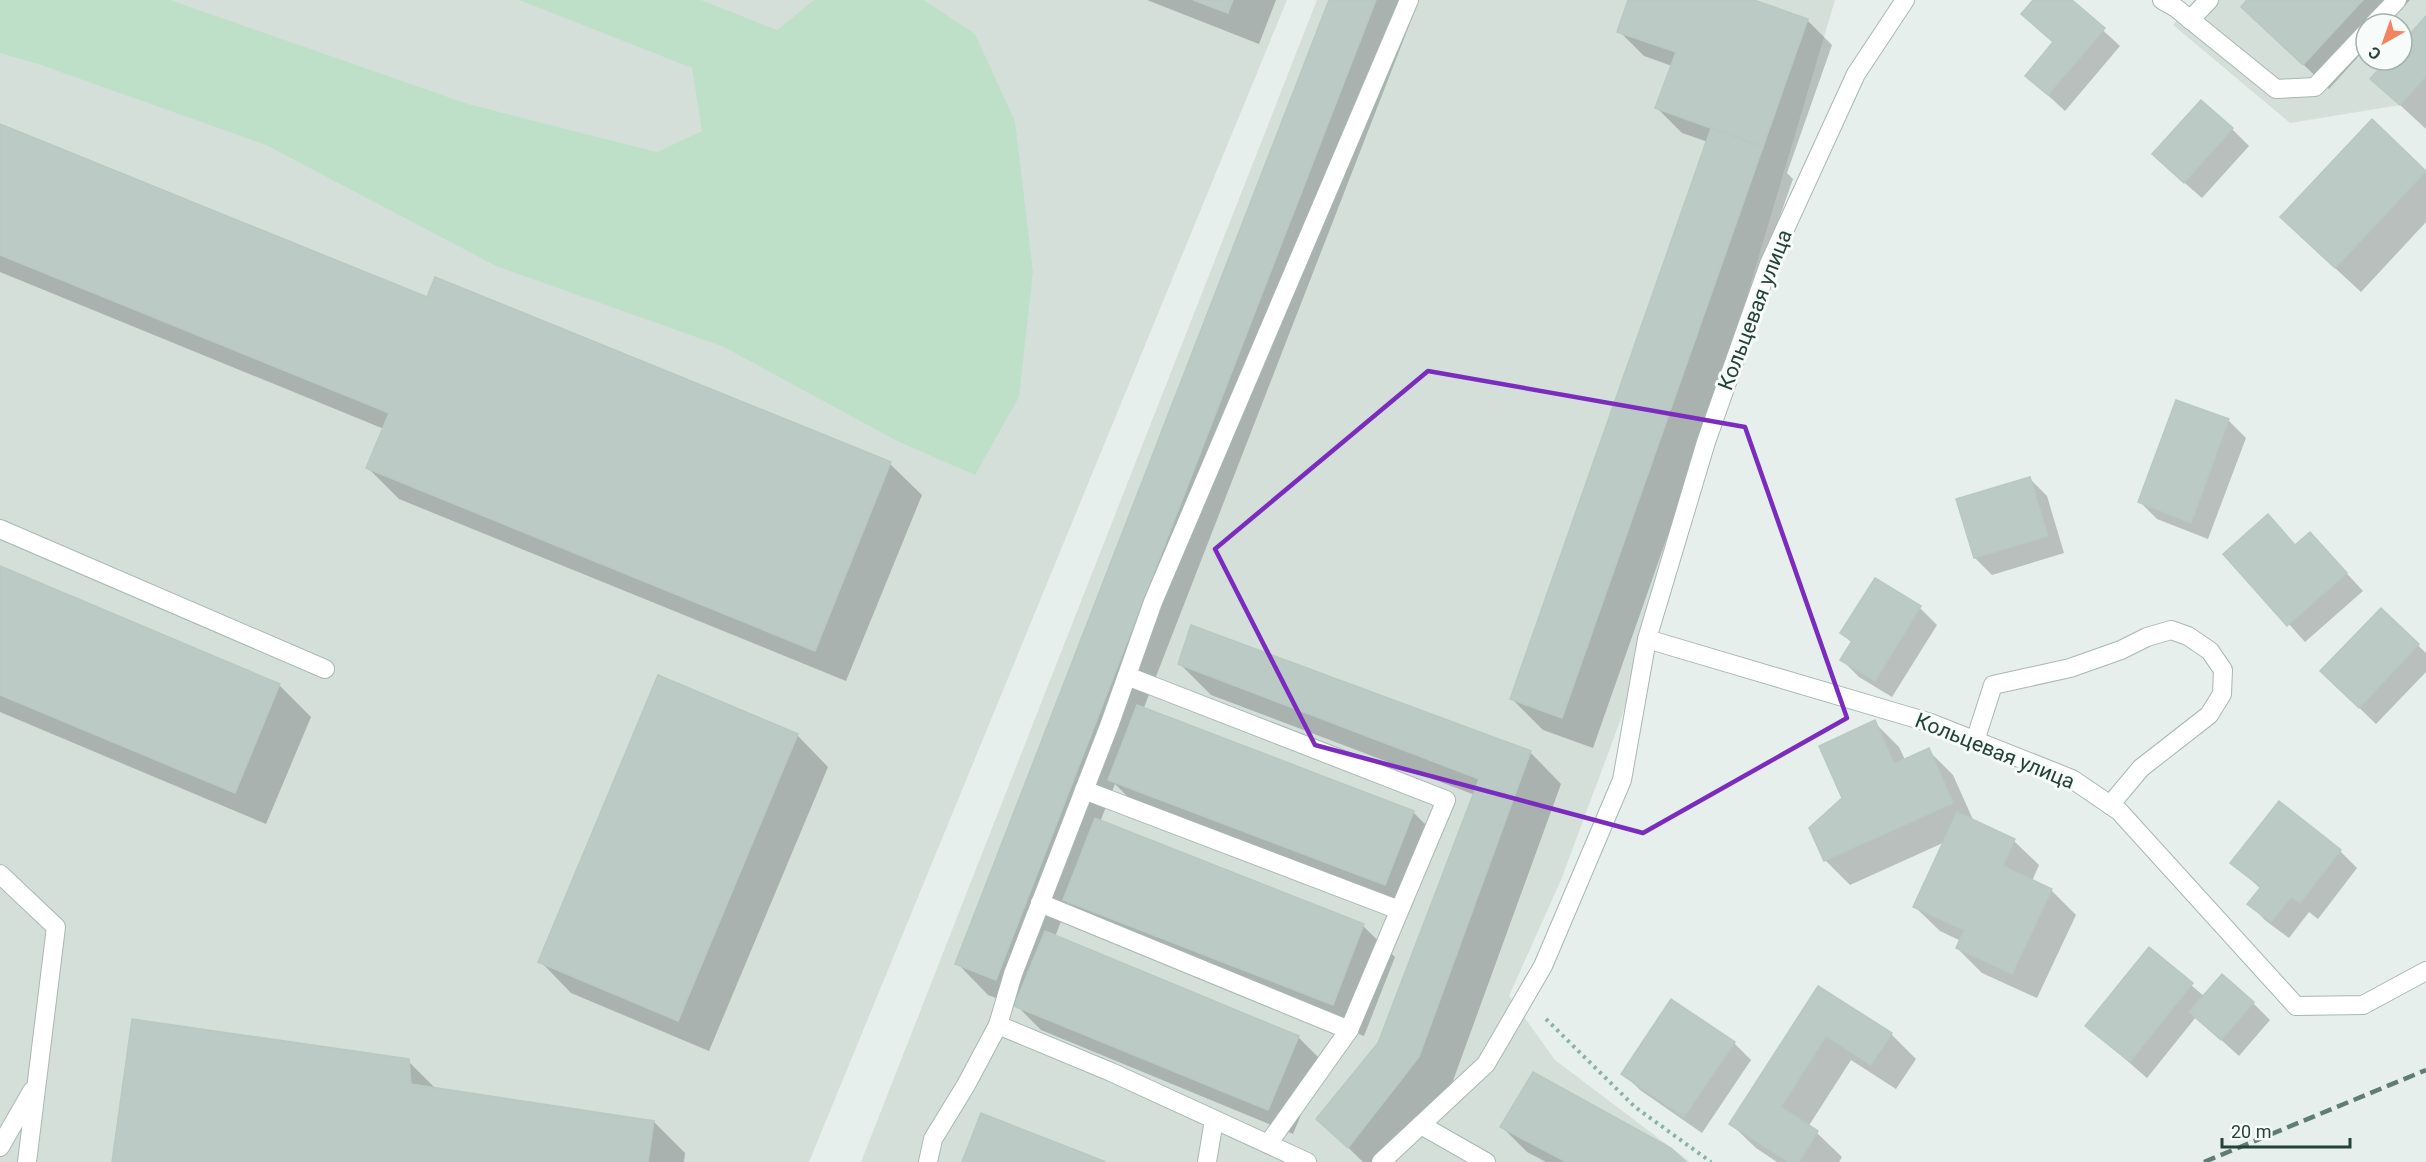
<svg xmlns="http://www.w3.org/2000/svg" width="2426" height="1162" font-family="Roboto,sans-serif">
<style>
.built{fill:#d4dfda;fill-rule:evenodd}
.green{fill:#bfe0c8}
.shadow{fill:#0003}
.building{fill:#bbcac4;stroke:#b8c9c2;stroke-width:1.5}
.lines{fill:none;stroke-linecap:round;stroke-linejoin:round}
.lane-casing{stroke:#a8b8b2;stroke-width:20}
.street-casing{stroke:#a8b8b2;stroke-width:20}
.path{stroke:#86b3a5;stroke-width:4;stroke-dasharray:3 4.5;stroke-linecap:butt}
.lane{stroke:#fff;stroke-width:18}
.street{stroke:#fff;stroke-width:18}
.rail{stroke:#5f7d75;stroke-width:4.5;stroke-dasharray:12 6;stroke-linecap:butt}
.marked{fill:none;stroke:#7b2cbf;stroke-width:4.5;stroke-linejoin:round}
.labels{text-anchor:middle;stroke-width:6;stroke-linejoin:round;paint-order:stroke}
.street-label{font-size:21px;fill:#24423a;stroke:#f7fbf9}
</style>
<rect width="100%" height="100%" fill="#e6efeb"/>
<g class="built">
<polygon points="0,0 1287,0 809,1162 0,1162"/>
<polygon points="1317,0 1835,0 1622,716 1561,880 1509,996 1555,1060 1690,1162 861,1162"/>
<path d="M2194 0H2426V76L2400 105 2290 123 2173 25ZM2366 24H2402V60H2366Z"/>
</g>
<polygon class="green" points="0,0 170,0 468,104 657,152 702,131 692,68 519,0 701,0 777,30 814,0 924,0 975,34 1015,121 1033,272 1019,397 975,475 897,441 724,347 496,266 266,145 41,65 0,53"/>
<g class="shadow">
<polygon points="1147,0 1276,0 1259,44"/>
<polygon points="1331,0 1419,0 1143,710 1413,812 1438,837 1410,909 1135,804 1115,784 1100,822 1363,926 1395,957 1364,1036 1096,931 1068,903 1055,937 1298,1037 1323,1062 1293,1134 1041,1030 1017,1006 988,995 957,963"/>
<polygon points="1630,0 1750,0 1807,20 1832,45 1787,173 1793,179 1593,748 1543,730 1512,699 1708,142 1682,133 1657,108 1672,66 1644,56 1619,31"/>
<polygon points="2035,0 2070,0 2120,46 2065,111 2027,76 2054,43 2023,14"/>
<polygon points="2250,0 2410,0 2388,24 2366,24 2366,48 2329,89 2243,7"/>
<polygon points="2426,18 2426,129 2372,79 2389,60 2402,60 2402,45"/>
<polygon points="2372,121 2426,172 2426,222 2361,292 2307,242"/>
<polygon points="0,125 428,299 436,279 890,464 922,495 846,681 399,499 368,468 384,429 0,272"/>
<polygon points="2232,129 2249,146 2202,198 2171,171"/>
<polygon points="2177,402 2229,421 2246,438 2208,539 2157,519 2140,502"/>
<polygon points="2030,479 2047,496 2064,553 1992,575 1975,558"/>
<polygon points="2268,516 2296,546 2326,551 2363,591 2305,642 2226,554"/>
<polygon points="0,568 279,685 311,717 266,824 0,712"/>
<polygon points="1875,580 1920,608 1937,625 1892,697 1859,677 1842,660 1852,643 1842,633"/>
<polygon points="2381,610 2426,653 2426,672 2376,724 2339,688"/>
<polygon points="1180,664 1530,752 1561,784 1450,1089 1393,1162 1363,1162 1318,1118 1379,1043 1475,795 1211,695"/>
<polygon points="1874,722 1899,747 1905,760 1928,750 1953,775 1974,822 2014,841 2039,865 2032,881 2051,890 2076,915 2037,998 1982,973 1957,948 1961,941 1940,931 1915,907 1945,842 1850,885 1825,860 1844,798"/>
<polygon points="797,735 828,767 709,1051 571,993 540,961"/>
<polygon points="2280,803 2340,851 2357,868 2318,919 2309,912 2289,938 2266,921 2249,904 2261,889 2232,863"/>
<polygon points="2149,949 2205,997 2253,1003 2270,1020 2239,1056 2196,1017 2147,1078 2087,1026"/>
<polygon points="1818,988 1891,1034 1916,1059 1896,1089 1851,1060 1808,1127 1817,1133 1842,1157 1839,1162 1777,1162 1756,1148 1731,1124"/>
<polygon points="1734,1043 1751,1060 1702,1133 1640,1090 1623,1073"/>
<polygon points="408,1061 437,1090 654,1122 685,1153 684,1162 113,1162"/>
<polygon points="1502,1127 1684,1162 1546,1162 1527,1152"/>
</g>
<g class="building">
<polygon points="1193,0 1233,0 1228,13"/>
<polygon points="1329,0 1376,0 996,980 955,964"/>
<polygon points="1628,0 1754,0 1808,19 1763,147 1655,108 1676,52 1617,32"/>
<polygon points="2033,0 2072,0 2105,28 2048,95 2025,76 2053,42 2021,14"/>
<polygon points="2247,0 2363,0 2303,65 2241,7"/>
<polygon points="2426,16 2426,76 2400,105 2370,79 2387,60 2402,60 2402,43"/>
<polygon points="2201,100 2233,128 2184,183 2152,154"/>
<polygon points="2372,119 2426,171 2335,268 2280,217"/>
<polygon points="0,124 427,297 435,277 891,462 815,651 366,468 389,413 0,255"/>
<polygon points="1711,128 1763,147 1562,718 1510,699"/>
<polygon points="2176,400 2229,419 2191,523 2138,502"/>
<polygon points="2030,477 2048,536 1974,558 1956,499"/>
<polygon points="2268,514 2295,545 2310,532 2347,573 2287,626 2223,554"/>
<polygon points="0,566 280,684 235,793 0,695"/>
<polygon points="1875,578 1921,606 1875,681 1840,660 1852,641 1840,633"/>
<polygon points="2381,608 2419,644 2359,708 2320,671"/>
<polygon points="1191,625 1531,751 1419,1057 1348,1148 1316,1119 1378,1043 1479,779 1178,664"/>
<polygon points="658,675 798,734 678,1021 538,962"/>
<polygon points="1137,705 1414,811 1385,885 1108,780"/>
<polygon points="1875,720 1894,764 1929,748 1953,803 1824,861 1809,828 1842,798 1819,746"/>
<polygon points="2279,801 2341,850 2300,903 2291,897 2271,922 2247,904 2261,887 2230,863"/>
<polygon points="1957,812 2015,839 2003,866 2052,889 2012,974 1956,948 1964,930 1913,907"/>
<polygon points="1095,818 1364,924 1333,1005 1063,900"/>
<polygon points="1045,931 1299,1036 1268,1110 1014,1006"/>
<polygon points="2149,947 2193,983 2130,1062 2085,1026"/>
<polygon points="2222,974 2254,1002 2221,1040 2189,1012"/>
<polygon points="1818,986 1892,1033 1871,1065 1826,1036 1781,1107 1818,1131 1799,1162 1789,1162 1729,1124"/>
<polygon points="1671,999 1735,1042 1684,1117 1621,1074"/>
<polygon points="132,1019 409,1059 411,1084 654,1121 648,1162 112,1162"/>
<polygon points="1533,1072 1671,1148 1686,1162 1566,1162 1500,1127"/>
<polygon points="981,1113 1106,1162 962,1162"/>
</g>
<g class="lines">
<g class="lane-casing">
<g id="lane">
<polyline points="2162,0 2176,8 2276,89 2315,87 2366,33"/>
<polyline points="2190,20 2209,0"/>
<polyline points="2374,24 2397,0"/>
<polyline points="0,529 325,669"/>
<polyline points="1127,676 1446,800 1349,1030 1268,1144"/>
<polyline points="1975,741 1993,685 2070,668 2121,650 2147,637 2171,630 2188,636 2210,651 2223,670 2222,694 2209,715 2141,768 2110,805"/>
<polyline points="1084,790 1399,910"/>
<polyline points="0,874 56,927 27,1162"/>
<polyline points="1040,903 1349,1030"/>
<polyline points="2296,1006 2363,1005 2426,971"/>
<polyline points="1421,1125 1486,1162"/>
<polyline points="0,1147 32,1091"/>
<polyline points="928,1162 933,1139 966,1085 998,1025"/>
<polyline points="1207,1162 1214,1120"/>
<polyline points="1307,1162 1111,1072 998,1025 1013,974 1109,726 1153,602 1409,0"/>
</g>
</g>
<g class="street-casing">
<g id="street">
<polyline points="1647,639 1931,723 2072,779 2119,811 2296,1006"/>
<polyline points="1381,1162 1486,1064 1543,966 1622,780 1647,639 1706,442 1769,264 1856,74 1905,0"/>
</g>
</g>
<polyline class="path" points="1546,1019 1635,1107 1711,1162"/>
<use href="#lane" class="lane"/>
<use href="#street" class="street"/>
<polyline class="rail" points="2204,1162 2426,1070"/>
</g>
<path class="marked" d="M1428 371 1745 427 1847 718 1643 833 1315 745 1215 549Z"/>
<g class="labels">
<g class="street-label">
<text transform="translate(1755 310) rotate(-69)" y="7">Кольцевая улица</text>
<text transform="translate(1995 751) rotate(22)" y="7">Кольцевая улица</text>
</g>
</g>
<g transform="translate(2384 42) rotate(220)"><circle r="28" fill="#f7fbf9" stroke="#a3b1ad" stroke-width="1.5"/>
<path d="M0-4.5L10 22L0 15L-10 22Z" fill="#f4845f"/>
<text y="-9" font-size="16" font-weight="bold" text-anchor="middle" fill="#24423a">С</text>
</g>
<path d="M2222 1138v9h128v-9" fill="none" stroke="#24423a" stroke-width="3"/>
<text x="2231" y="1138" font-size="18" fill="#24423a" stroke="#f7fbf9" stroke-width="4.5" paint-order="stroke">20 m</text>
</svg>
